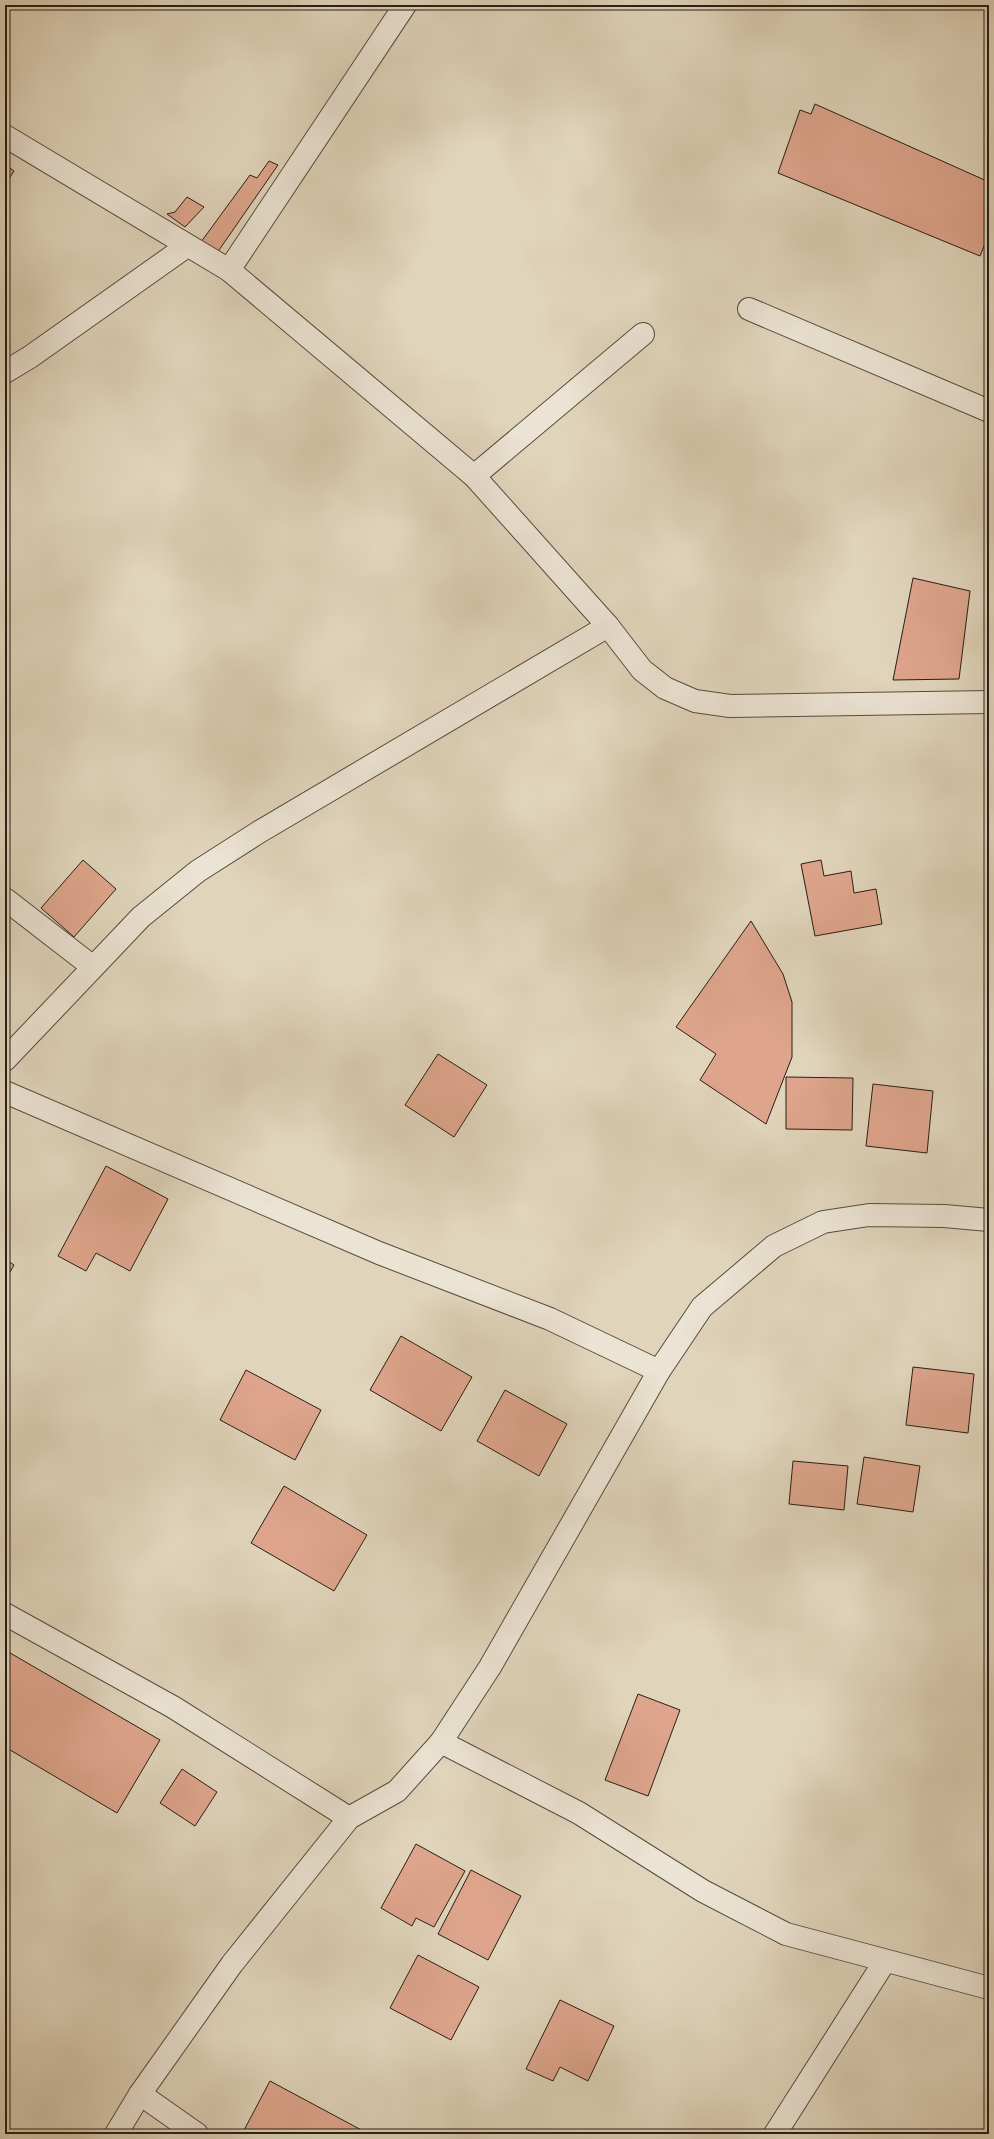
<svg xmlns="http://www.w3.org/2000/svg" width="994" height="2139" font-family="'Gentium Book Plus',serif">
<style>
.building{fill:#dea58c;stroke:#281e15}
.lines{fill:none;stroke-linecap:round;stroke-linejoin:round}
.minor-casing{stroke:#564c3e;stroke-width:24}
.minor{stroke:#ebe3d3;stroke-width:22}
</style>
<rect width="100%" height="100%" fill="#e0d4bb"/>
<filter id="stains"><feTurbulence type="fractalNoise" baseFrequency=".005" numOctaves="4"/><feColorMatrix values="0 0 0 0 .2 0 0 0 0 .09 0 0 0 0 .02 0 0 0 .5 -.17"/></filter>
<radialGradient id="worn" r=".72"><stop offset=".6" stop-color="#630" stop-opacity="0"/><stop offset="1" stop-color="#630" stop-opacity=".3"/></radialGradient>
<g class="building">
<polygon points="815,104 989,182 989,234 980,256 778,173 800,110 811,114"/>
<polygon points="269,161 278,165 217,253 201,242 250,175 257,178"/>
<polygon points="5,165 14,171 5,185"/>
<polygon points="187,197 204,207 185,227 167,214 175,212"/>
<polygon points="913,578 970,591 959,679 893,680"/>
<polygon points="83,860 116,889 74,937 41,908"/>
<polygon points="821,860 824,876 851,871 854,893 876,889 882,924 815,936 801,864"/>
<polygon points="751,921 783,974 792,1002 792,1057 766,1124 700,1080 716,1054 676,1027"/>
<polygon points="438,1054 487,1085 454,1137 405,1105"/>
<polygon points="786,1077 853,1078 852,1130 786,1129"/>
<polygon points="873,1084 933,1091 927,1153 866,1146"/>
<polygon points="106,1166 168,1199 130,1271 96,1253 86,1271 58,1256"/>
<polygon points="5,1259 14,1265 5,1281"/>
<polygon points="401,1336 472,1377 441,1431 370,1390"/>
<polygon points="913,1367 974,1374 968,1433 906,1425"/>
<polygon points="246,1370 321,1410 295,1460 220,1420"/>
<polygon points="505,1390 567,1424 539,1476 477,1441"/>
<polygon points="864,1457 920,1466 913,1512 857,1504"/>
<polygon points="793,1461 848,1466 844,1510 789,1504"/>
<polygon points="284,1486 367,1535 334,1591 251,1543"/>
<polygon points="5,1650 160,1740 117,1813 5,1747"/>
<polygon points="638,1694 680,1710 648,1796 605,1780"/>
<polygon points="182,1769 217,1792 195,1826 160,1803"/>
<polygon points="416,1844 465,1871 434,1927 416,1918 412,1926 381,1908"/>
<polygon points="471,1870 521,1896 488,1960 438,1934"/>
<polygon points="418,1955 479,1987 451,2040 390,2008"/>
<polygon points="560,2000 614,2026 588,2081 560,2067 553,2081 526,2069"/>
<polygon points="270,2081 367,2133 367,2134 242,2134"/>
</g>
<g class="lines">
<g class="minor-casing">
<g id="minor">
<polyline points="5,136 229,270 474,476 608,626 642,670 665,688 695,701 730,706 989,702"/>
<polyline points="229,270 405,5"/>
<polyline points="749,309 989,411"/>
<polyline points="5,372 30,357 187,246"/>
<polyline points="474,476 643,334"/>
<polyline points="5,899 93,967"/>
<polyline points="5,1060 141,917 198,871 259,832 608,626"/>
<polyline points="5,1092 379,1253 550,1319 659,1371 702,1307 774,1246 823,1222 869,1215 944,1216 989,1220"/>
<polyline points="5,1614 173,1707 349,1818"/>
<polyline points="441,1742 579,1813 703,1891 786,1934 989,1988"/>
<polyline points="140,2094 197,2134"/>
<polyline points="116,2134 140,2094 232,1964 349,1818 397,1791 441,1742 490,1667 659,1371"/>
<polyline points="775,2134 885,1961"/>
</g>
</g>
<use href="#minor" class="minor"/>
</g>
<rect width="994" height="2139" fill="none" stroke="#e0d4bb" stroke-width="20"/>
<rect x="6" y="6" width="982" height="2127" fill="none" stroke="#281e15" stroke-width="2"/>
<rect x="10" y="10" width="974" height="2119" fill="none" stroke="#281e15"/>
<rect width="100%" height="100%" filter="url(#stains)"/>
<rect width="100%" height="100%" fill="url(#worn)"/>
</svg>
